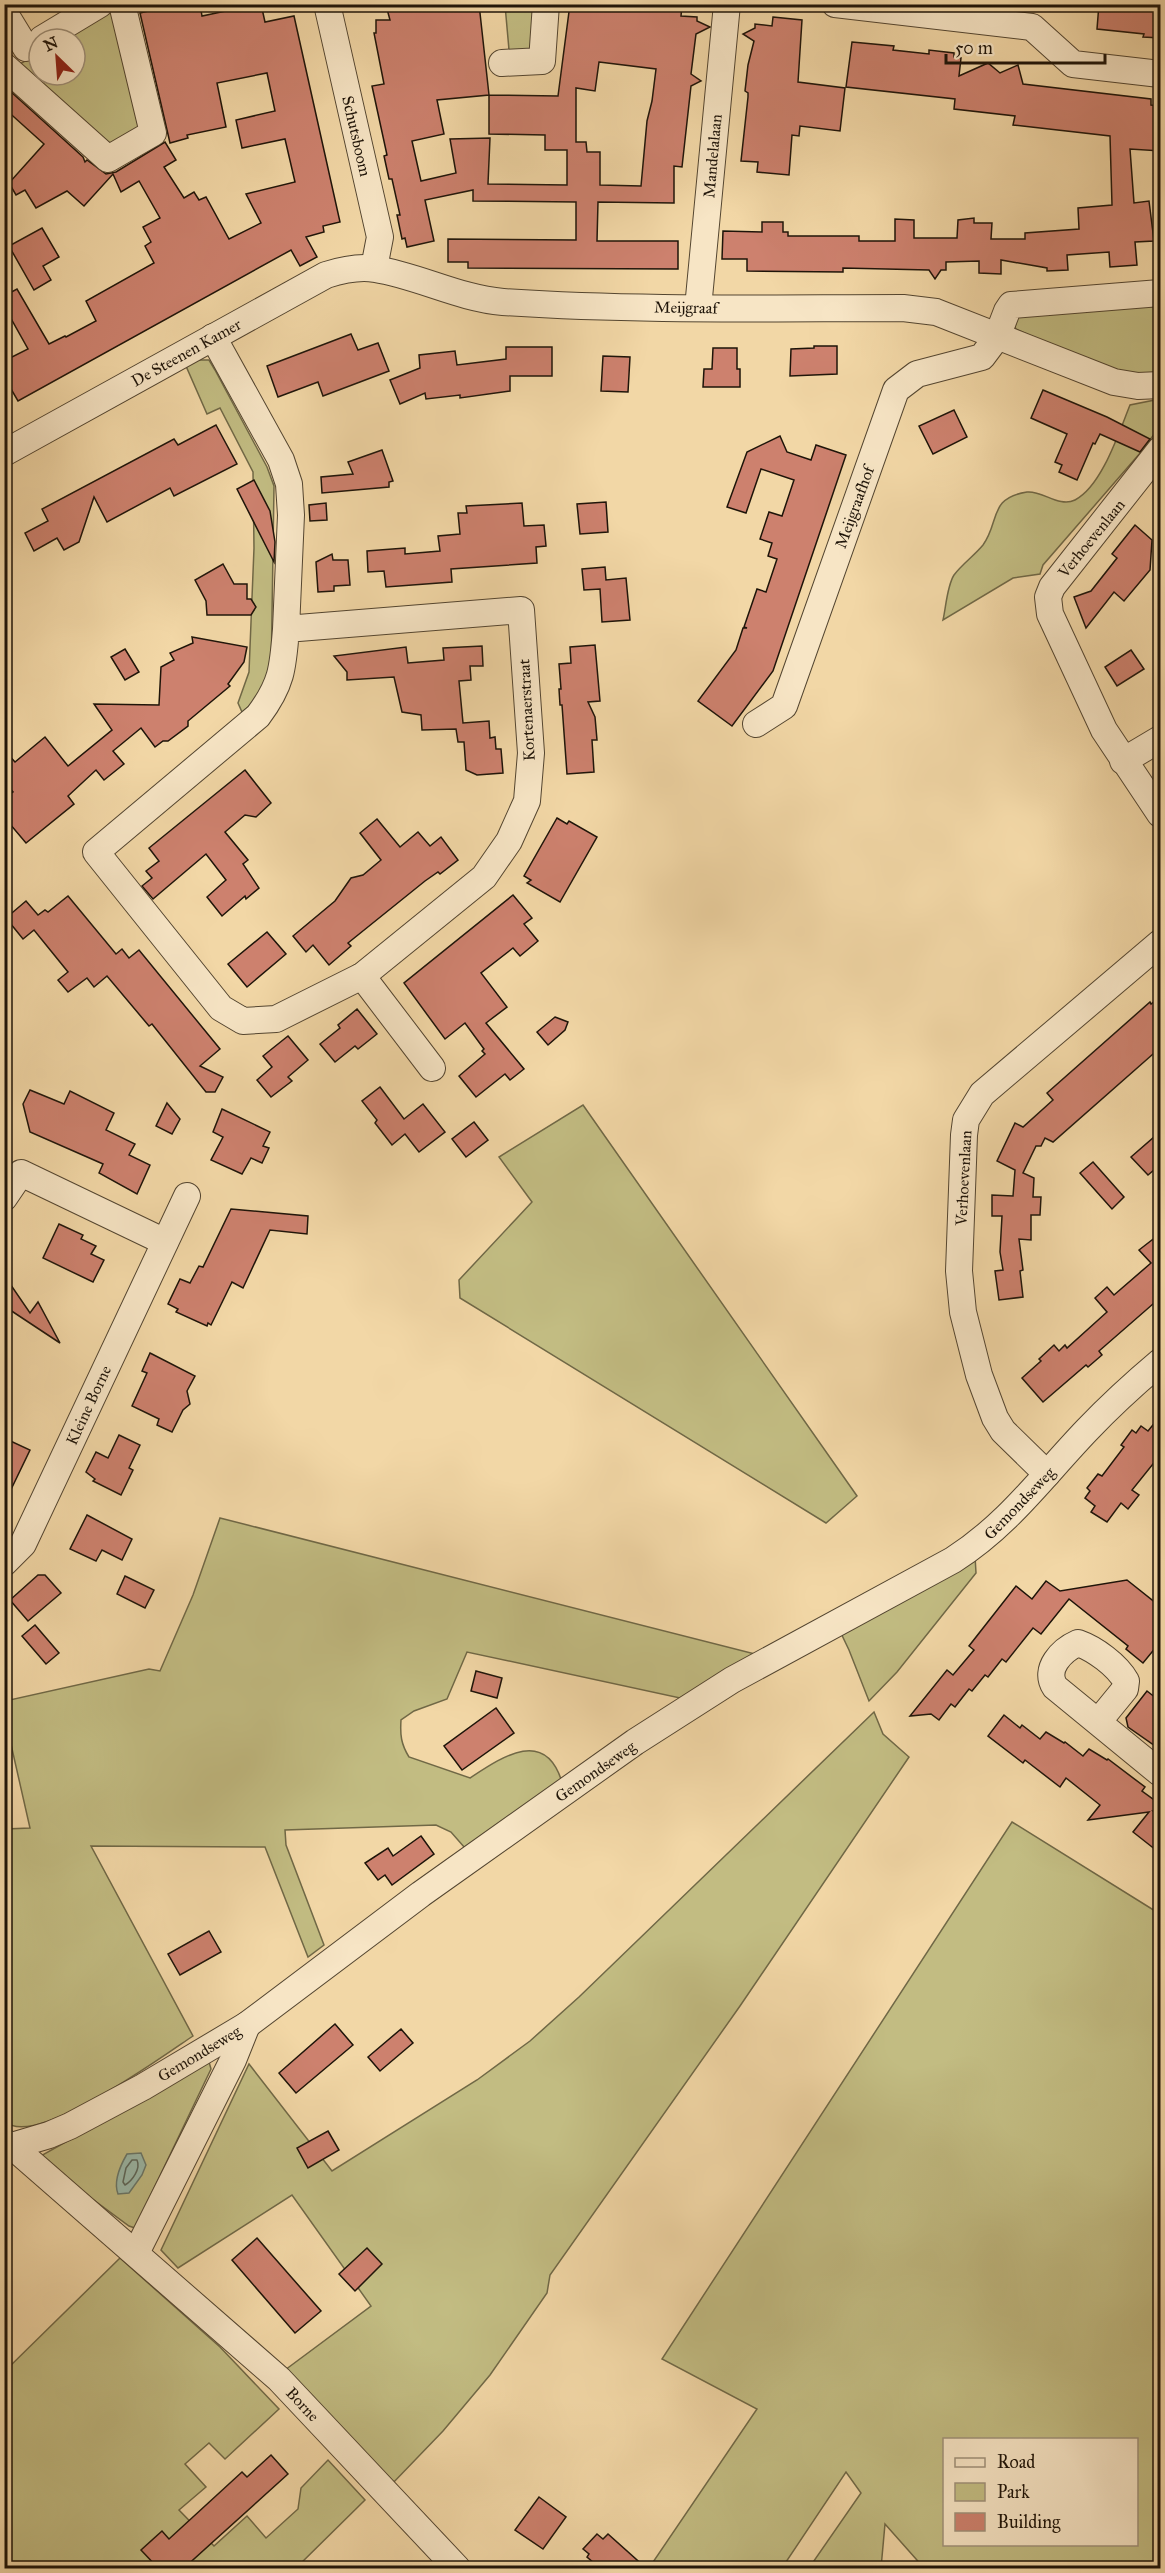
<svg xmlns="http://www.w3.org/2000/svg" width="1165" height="2573" font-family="'IM FELL Great Primer',serif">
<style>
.green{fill:#c2bc82;stroke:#706846;stroke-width:1.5;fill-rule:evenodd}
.water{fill:#9bb9a9;stroke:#697769;stroke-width:1.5}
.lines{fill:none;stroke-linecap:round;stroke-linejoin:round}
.shore{stroke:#5c6659;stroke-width:1.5}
.building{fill:#cd816e;stroke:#1e1409;stroke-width:1.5;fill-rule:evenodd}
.minor-casing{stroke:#534530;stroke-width:28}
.minor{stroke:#f7e5c5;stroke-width:26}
.labels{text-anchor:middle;stroke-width:4.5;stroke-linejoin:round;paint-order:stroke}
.street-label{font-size:16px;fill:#1e1409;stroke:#f7e5c5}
</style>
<rect width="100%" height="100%" fill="#f2d7a6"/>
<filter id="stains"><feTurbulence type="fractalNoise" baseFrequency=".00333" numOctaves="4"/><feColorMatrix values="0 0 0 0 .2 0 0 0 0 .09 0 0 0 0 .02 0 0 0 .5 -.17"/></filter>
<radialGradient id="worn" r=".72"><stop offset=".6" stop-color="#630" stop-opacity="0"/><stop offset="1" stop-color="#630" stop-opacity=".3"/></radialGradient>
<g class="green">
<polygon points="505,5 533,5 531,62 510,61"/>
<polygon points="112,11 142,128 109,145 18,65 39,53 39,75 75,75 75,39 63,39"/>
<path d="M1160 299V373C1109 378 1062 350 1016 329L1012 321 1014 314Z"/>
<polygon points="198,360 209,360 215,370 267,467 274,486 271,679 268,690 242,712 238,703 249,672 254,548 253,472 220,408 207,414 186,366"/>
<path d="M1160 399V424L1158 429 1141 452 1043 565 1040 574 1013 578 943 620C946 607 947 586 954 575 962 564 974 556 983 545 1000 522 988 498 1027 492 1042 490 1059 508 1075 500 1102 486 1119 432 1130 405Z"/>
<polygon points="583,1105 857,1496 826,1523 460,1298 459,1280 532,1202 499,1157"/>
<path d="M220 1518 755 1654 680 1698 467 1652 447 1699 414 1711 401 1720C400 1735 401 1744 409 1757L470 1778C502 1757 545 1727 562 1782L465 1848 451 1832 436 1825 285 1830 286 1845 324 1945 308 1957 265 1847 91 1846 193 2036C163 2056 33 2151 5 2121V1829L30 1828 5 1718V1701L149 1669 160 1671 193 1595Z"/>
<polygon points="975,1556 976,1573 897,1672 869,1701 849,1650 839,1629"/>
<polygon points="874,1712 883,1734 909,1757 740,2006 550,2275 547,2293 490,2375 443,2431 392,2484 285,2370 371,2306 292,2195 178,2268 161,2250 249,2064 332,2171 477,2080 530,2041 579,1997"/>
<path d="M1012 1822 1160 1914V2568H924L885 2524 881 2568H809L861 2493 846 2472 782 2568H649L757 2409 662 2359ZM944 2440H1136V2544H944Z"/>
<polygon points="209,2062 211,2069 135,2228 129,2226 37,2158"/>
<polygon points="120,2258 220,2347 279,2409 225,2459 209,2443 185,2464 206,2487 179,2510 214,2546 247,2516 266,2538 298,2509 301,2488 328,2460 365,2500 296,2568 5,2568 5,2371"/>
</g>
<path class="water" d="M141 2153 146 2165 142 2175 129 2193 118 2194C113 2181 120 2166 127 2154Z"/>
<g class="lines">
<path class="shore" d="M132 2160H137C141 2169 132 2181 125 2185L123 2182 126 2168Z"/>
</g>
<g class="building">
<polygon points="178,4 200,4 202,16 245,7 245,4 261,4 265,22 294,16 340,222 323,226 324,232 306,237 317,257 300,266 291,250 18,401 4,377 4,361 28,349 4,306 4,296 17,289 49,344 65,336 66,337 96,321 86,301 154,263 145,246 151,242 143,227 160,218 139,181 121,192 113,174 84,206 67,191 36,208 25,190 16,195 9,183 44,144 4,108 4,97 10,91 83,157 85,162 87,160 106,174 116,172 165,142 176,160 164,167 184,198 194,192 199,200 206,197 229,239 261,223 246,194 295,182 285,139 242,148 236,120 275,111 267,73 217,83 226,127 187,135 188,138 170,143 140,13"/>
<path d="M409 4H479L489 95 437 100 444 134 412 141 421 181 456 173 450 139 490 138 488 184 567 185V150H545V135L489 134V95L558 96 570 4 682 6 681 16 697 17V21L710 27 696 34 691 74 701 81 691 86 682 167 674 166V203L598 202 597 241H678V269L468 268V262H448V239L576 240V202L473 201V190L425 200 434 241 407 247 405 238 402 239 397 215H400L392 179H389L384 156 387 155 372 86 384 84 374 33H376V20H390L387 9ZM599 62 656 69 652 101 647 121 641 186 600 185V152H587L586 142H576V88L595 91Z"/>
<polygon points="1099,4 1161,4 1161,38 1143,37 1144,34 1097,29"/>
<polygon points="773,17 802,20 798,82 845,88 840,131 800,126 799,136 792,135 789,175 757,172 758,162 741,161 748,97 748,93 745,91 748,65 754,41 743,34 755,28 755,24 772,26"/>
<polygon points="852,42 894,46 893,50 929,54 929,50 954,53 954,57 961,58 959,76 988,63 1000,73 1018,65 1023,84 1151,99 1151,105 1161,106 1161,151 1130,149 1134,203 1149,201 1154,241 1135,242 1137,265 1110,267 1109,252 1067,255 1068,270 1047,271 1047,268 1001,260 1001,274 979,273 979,261 946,262 946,270 941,270 935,279 929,270 843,268 843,272 747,271 747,259 722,259 723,231 762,232 762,222 783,222 783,232 788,232 788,236 859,236 859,241 895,241 895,219 914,220 914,238 957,238 958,220 974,218 974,223 992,223 991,239 1025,239 1025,233 1079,229 1078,208 1112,205 1110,136 1013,125 1015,116 954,109 955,99 846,87"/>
<polygon points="42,228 59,257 43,266 51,280 34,290 9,246"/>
<polygon points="351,334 358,350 378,343 389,371 323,396 318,382 278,397 267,366"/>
<polygon points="814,346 837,346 837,374 790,376 791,349 814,348"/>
<polygon points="506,347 552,347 552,376 510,376 510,391 460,398 460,395 426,399 425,393 400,404 390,380 420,368 419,355 455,351 457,365 506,359"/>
<polygon points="713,348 737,348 737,369 740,369 740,387 703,387 704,369 712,369"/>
<polygon points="603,356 630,357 628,392 601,391"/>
<polygon points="1043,390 1107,417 1150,439 1140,452 1100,434 1095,444 1093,443 1077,480 1059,472 1062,465 1055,462 1067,434 1031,418"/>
<polygon points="954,410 967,437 933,454 919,426"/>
<polygon points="216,425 237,464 174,496 170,488 107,522 94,497 79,542 64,550 57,538 34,551 25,533 48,521 42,509 174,439 178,445"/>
<polygon points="780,436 787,452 811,460 816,445 846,455 773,671 732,726 698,701 736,650 743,628 747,628 744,627 757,589 766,592 777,559 768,556 772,543 760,539 769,512 782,516 794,480 761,469 746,513 727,507 747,452"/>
<polygon points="382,450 393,481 389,482 389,487 322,493 321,477 353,474 348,462"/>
<polygon points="254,480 270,511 275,542 274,562 237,489"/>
<polygon points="606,502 608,532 580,534 577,504"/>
<polygon points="326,503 327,520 310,521 309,505"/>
<polygon points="522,503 524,526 544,525 546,546 536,547 537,563 451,569 452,582 386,587 384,571 368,572 367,551 405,548 405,554 440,551 438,536 460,534 458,513 467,513 466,506"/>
<polygon points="1135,525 1152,540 1150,570 1124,601 1114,592 1086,628 1074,597 1091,591 1117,558 1112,554"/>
<polygon points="332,554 333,560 348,560 350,585 334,586 334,591 318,592 316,562"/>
<polygon points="223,564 234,584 247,584 247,599 251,599 256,607 251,615 207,615 206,601 195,580"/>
<polygon points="605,567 606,580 626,578 630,620 602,622 600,589 584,590 582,569"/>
<polygon points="192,637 247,647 244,662 228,684 230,686 188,721 188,726 168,741 163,741 155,747 141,728 113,751 124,764 104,780 96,770 68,796 74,804 26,843 4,817 4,799 13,792 4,782 4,750 15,762 45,737 68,766 112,730 94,704 159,705 161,667 174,660 170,653 193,643"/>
<polygon points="595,645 600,701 588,702 595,717 597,740 592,740 594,772 567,774 562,705 560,705 559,689 561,689 559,664 571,663 570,647"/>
<polygon points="482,646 483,666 470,666 471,680 459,681 463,723 489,721 490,738 495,737 496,749 501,749 503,773 477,775 466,770 464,742 458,742 456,729 422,730 421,715 402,712 394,677 347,680 347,672 334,656 406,647 408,663 444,660 443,648"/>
<polygon points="125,649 139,672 125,680 111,657"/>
<polygon points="1131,650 1144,669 1117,686 1105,667"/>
<polygon points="245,770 271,803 256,817 245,815 225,832 248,860 243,864 259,888 246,899 245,896 222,916 207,897 226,880 206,854 153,899 142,886 152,878 146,871 159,861 149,848"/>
<polygon points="557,818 567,824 569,821 597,837 560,902 527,883 531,880 524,876"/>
<polygon points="377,819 400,847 418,832 430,846 441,837 458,860 440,874 438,872 425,881 348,943 351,946 329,965 313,945 306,952 293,936 335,901 351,878 363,875 381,860 360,833"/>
<polygon points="513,895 532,918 524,924 538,941 520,956 513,948 481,973 507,1007 486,1023 524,1069 510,1080 505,1074 476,1097 459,1076 485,1054 482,1051 484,1049 465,1023 445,1039 404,983"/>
<polygon points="68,896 116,954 122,949 129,958 139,950 220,1049 200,1066 223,1077 215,1092 206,1092 152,1024 149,1026 107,976 94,987 87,978 68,992 58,980 68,972 34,930 23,939 6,918 26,901 38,915 45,910 48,912"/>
<polygon points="267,932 286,954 247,987 228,964"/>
<polygon points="1161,996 1161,1047 1053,1142 1045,1138 1041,1146 1036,1146 1023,1173 1034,1178 1033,1197 1041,1197 1040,1215 1031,1215 1031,1240 1019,1239 1023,1270 1020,1271 1023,1297 999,1300 995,1271 1003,1270 1000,1252 1002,1216 992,1216 992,1195 1013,1196 1015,1170 997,1161 1015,1123 1023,1127 1053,1100 1047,1093 1150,1002 1151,1004"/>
<polygon points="357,1009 377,1034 358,1049 355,1046 335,1062 320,1044 340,1028 338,1025"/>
<polygon points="555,1017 568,1022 565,1030 548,1045 537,1032"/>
<polygon points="288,1036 308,1060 288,1077 292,1081 271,1097 257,1080 272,1067 263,1056"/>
<polygon points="380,1087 404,1119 423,1104 445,1132 419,1152 405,1134 392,1145 375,1123 377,1120 362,1101"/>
<polygon points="30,1090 64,1104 70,1091 114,1113 106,1130 135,1144 129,1155 150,1165 137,1194 99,1173 103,1164 30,1132 23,1104"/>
<polygon points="167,1103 180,1119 172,1134 156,1126"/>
<polygon points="222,1109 270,1132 263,1146 269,1148 262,1163 251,1158 242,1174 211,1160 223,1137 213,1132"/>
<polygon points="474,1122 488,1140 466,1157 452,1139"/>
<polygon points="1161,1131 1161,1164 1148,1175 1131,1157"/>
<polygon points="1093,1162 1124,1197 1112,1209 1080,1173"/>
<polygon points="231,1209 308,1216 307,1234 270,1230 243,1288 232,1282 211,1325 208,1323 207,1326 176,1312 178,1309 168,1304 180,1279 190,1283 199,1266 203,1267"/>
<polygon points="59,1224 83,1235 81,1239 96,1246 91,1254 104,1260 93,1282 43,1258"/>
<polygon points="1161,1233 1161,1297 1099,1351 1102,1355 1088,1367 1086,1365 1043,1402 1022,1378 1041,1361 1039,1359 1054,1345 1059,1351 1065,1345 1067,1348 1107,1312 1095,1298 1107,1287 1114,1295 1151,1263 1139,1250"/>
<polygon points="4,1275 30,1313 38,1302 60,1343 4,1306"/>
<polygon points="150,1353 195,1376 187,1391 190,1404 183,1410 172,1432 157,1425 159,1419 132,1406 147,1373 142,1371"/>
<polygon points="1161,1415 1161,1454 1132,1490 1139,1495 1128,1509 1121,1503 1107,1522 1091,1512 1095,1506 1085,1498 1090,1491 1087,1488 1098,1474 1102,1476 1124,1447 1121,1445 1132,1430 1136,1433 1141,1426 1148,1431"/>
<polygon points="119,1435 140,1445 129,1468 133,1470 121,1495 93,1481 95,1479 86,1472 96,1452 108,1458"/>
<polygon points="4,1438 30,1450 4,1504"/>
<polygon points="87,1515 132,1539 122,1560 102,1550 96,1561 70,1549"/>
<polygon points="38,1575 45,1575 61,1593 28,1621 10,1600"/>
<polygon points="125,1576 154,1590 145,1608 117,1594"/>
<polygon points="1127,1580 1157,1604 1161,1641 1143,1663 1126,1649 1128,1646 1069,1599 1041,1634 1033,1628 1006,1662 1002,1659 988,1677 985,1675 972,1691 969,1689 955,1707 951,1704 939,1720 931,1714 910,1716 947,1670 953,1675 974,1650 969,1646 1016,1586 1032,1599 1046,1581 1060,1591"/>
<polygon points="35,1625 59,1653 46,1664 22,1636"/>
<polygon points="476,1671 502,1678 497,1698 471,1691"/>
<polygon points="1147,1691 1161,1702 1161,1750 1128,1727 1126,1718"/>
<polygon points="496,1708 514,1733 462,1770 444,1746"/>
<polygon points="1004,1715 1020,1728 1022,1725 1040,1739 1046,1732 1064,1743 1065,1742 1083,1756 1089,1749 1107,1760 1108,1759 1145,1787 1142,1791 1161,1805 1161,1810 1153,1811 1161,1817 1161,1854 1133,1832 1149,1812 1088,1820 1100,1805 1066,1778 1060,1787 1025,1760 1023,1763 988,1736"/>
<polygon points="421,1836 434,1854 392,1885 385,1875 378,1880 365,1863 388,1848 393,1856"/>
<polygon points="209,1931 221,1952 180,1975 168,1954"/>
<polygon points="335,2024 353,2045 296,2093 279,2073"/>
<polygon points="401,2029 413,2043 380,2071 368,2057"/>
<polygon points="328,2131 339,2150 308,2168 297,2148"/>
<polygon points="257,2238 321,2311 295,2333 232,2260"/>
<polygon points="367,2248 382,2264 355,2291 339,2274"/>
<polygon points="271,2455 288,2474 184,2568 158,2568 141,2550 162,2531 169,2539 242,2472 247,2477"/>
<polygon points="539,2497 566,2517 543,2549 515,2530"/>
<polygon points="597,2534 603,2539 608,2534 646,2568 600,2568 587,2557 589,2554 583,2549"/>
</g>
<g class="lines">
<g class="minor-casing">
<g id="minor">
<polyline points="327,4 380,237 374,268"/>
<polyline points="835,4 1032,27 1073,64 1160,74"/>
<polyline points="4,12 26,48"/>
<polyline points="42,39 100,4"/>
<polyline points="502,63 542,61 546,4"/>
<polyline points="4,66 108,159 153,133 122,4"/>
<polyline points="698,308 727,4"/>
<path d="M213 337 281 460 289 484 291 515 286 629 521 610 531 753 527 801 509 841 484 877 362 976 276 1019 243 1021 221 1008 96 852 258 716C282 684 283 668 286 629"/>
<polyline points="1160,450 1052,587 1048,597 1050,614 1104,730 1160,814"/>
<path d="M4 453 326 275C342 270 359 266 375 269 419 276 458 298 503 302 636 311 770 308 903 308L936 312 1114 382 1138 386 1160 385"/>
<polyline points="756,724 784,706 896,390 917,374 982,357 997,337 1007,311 1011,305 1160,293"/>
<polyline points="1123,761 1160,739"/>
<polyline points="362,976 432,1068"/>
<polyline points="4,1198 21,1173 165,1242"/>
<polyline points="1047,1474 1003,1431 995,1418 979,1375 963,1312 959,1271 964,1135 966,1120 982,1094 1160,943"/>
<polyline points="4,1563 23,1544 187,1196"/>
<path d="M1098 1722 1125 1689 1126 1681C1117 1665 1095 1649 1078 1643 1062 1650 1043 1669 1055 1687L1160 1773"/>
<polyline points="4,2142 12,2146 279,2379 457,2568"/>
<path d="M12 2146 49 2135 70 2126 143 2087 247 2025 421 1894 635 1742 732 1680 953 1560C1009 1524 1042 1477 1087 1430 1110 1406 1135 1383 1160 1362"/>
<polyline points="136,2253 233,2060 247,2025"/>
</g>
</g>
<use href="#minor" class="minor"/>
</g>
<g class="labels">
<g class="street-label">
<text transform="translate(357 136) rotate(77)" y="6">Schutsboom</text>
<text transform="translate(712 156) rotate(-85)" y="6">Mandelalaan</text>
<text transform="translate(686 307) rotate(1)" y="6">Meijgraaf</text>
<text transform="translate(186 352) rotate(-29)" y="6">De Steenen Kamer</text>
<text transform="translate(854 507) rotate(-70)" y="6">Meijgraafhof</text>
<text transform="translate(1091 538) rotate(-51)" y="6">Verhoevenlaan</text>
<text transform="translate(526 710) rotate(-93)" y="6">Kortenaerstraat</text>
<text transform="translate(963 1178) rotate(-87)" y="6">Verhoevenlaan</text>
<text transform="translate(88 1405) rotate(-65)" y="6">Kleine Borne</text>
<text transform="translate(1019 1503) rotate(-46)" y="6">Gemondseweg</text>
<text transform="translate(595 1771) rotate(-35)" y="6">Gemondseweg</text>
<text transform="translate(199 2053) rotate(-31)" y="6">Gemondseweg</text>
<text transform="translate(303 2404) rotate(47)" y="6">Borne</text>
</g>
</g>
<rect width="1165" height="2573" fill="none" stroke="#f2d7a6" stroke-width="24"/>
<rect x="6" y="6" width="1153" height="2561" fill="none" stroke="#1e1409" stroke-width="3"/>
<rect x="12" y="12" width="1141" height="2549" fill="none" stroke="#1e1409" stroke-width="1.5"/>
<rect x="943" y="2438" width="195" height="108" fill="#f7e5c5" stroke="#a0917a" stroke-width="1.5"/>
<rect x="955" y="2458" width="30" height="9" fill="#f7e5c5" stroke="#a0917a" stroke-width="1.5"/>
<text x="997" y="2468" font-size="18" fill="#1e1409">Road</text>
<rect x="955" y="2483" width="30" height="18" fill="#c2bc82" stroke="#a0917a" stroke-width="1.5"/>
<text x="997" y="2498" font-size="18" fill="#1e1409">Park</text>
<rect x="955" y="2513" width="30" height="18" fill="#cd816e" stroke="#a0917a" stroke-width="1.5"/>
<text x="997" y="2528" font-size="18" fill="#1e1409">Building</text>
<g transform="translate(57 57) rotate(335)"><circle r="28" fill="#f7e5c5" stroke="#a0917a" stroke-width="1.5"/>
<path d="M0-4.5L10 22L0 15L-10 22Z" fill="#8f2418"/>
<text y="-9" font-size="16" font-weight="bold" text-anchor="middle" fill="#1e1409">N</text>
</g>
<path d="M946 54v9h159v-9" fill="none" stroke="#1e1409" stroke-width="3"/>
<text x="955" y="54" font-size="18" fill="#1e1409" stroke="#f7e5c5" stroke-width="4.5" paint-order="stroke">50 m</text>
<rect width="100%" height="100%" filter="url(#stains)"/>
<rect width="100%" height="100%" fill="url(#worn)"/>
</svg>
